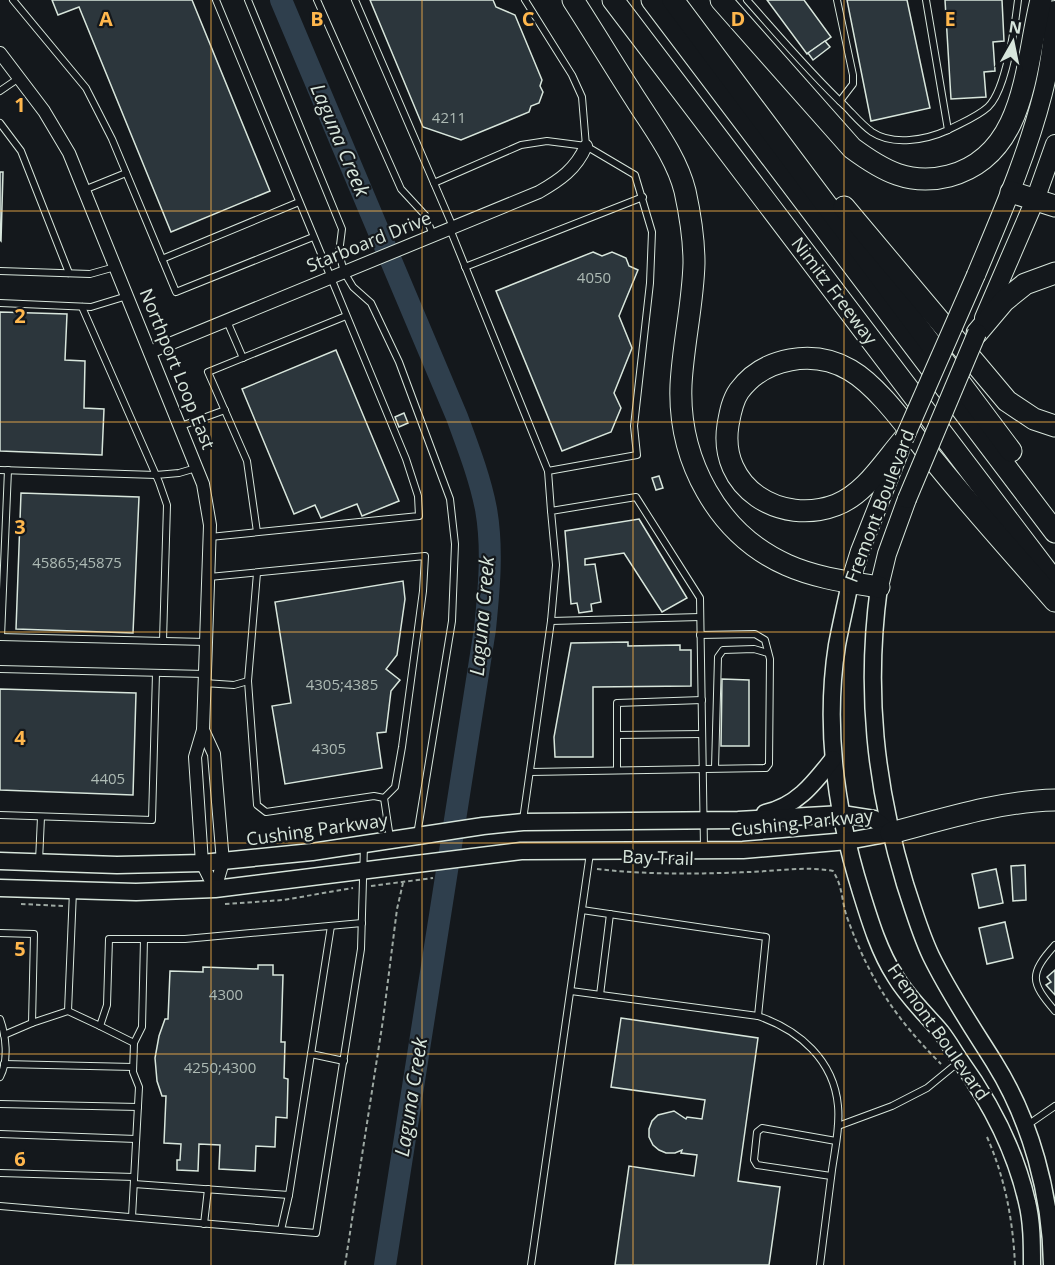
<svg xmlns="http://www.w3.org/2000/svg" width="1055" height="1265" font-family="'Open Sans',sans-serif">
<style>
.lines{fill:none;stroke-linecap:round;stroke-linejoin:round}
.river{stroke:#2f3f4d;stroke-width:22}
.building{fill:#2c363c;stroke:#d8e6dc;stroke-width:1.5}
.lane-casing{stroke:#d8e6dc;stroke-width:8}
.street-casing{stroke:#d8e6dc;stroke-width:14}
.secondary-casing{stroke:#d8e6dc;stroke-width:19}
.primary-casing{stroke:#d8e6dc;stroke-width:20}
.highway-casing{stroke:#d8e6dc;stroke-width:23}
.path{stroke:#9da8a2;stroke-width:2;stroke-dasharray:4.5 3;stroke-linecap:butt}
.lane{stroke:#14181c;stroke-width:6}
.street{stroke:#14181c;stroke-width:12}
.secondary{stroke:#14181c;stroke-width:16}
.primary{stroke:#14181c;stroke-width:18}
.highway{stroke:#14181c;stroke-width:21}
.primary-bridge-casing{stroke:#d8e6dc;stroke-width:20;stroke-linecap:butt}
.primary-bridge{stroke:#14181c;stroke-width:18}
.grid{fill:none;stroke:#ffb74d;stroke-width:1.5;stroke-opacity:0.55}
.labels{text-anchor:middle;stroke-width:4.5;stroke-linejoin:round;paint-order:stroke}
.number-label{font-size:15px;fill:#adbab4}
.street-label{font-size:18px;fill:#d8e6dc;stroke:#14181c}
.water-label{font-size:20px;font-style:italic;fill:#d8e6dc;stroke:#14181c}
.grid-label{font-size:20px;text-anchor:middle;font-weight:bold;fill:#ffb74d;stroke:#14181c;stroke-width:4.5;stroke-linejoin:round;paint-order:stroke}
</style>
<rect width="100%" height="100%" fill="#14181c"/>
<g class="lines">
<path class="river" d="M281 0 457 417C468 447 480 478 486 509 493 549 489 589 485 629L385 1265"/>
</g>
<g class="building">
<polygon points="52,0 192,0 270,191 171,232 79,7 58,15"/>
<polygon points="370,0 493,0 496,7 515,15 542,80 540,86 543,92 539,103 531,106 529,112 461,140 423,127"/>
<polygon points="767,0 804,0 831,37 807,54"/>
<polygon points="847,0 907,0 930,108 871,121"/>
<polygon points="945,0 1002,0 1004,41 993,42 995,71 984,72 986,97 951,99"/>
<polygon points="825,41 830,47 813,60 808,53"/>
<polygon points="0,172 3,172 1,241 0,240"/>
<polygon points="593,252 602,256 612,252 626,258 629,266 638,270 619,316 632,348 614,393 621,408 611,432 562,451 496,291"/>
<polygon points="0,312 67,314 65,360 85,361 84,408 104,409 102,455 0,451"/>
<polygon points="336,350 399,501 362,516 357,504 321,518 315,505 294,514 242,389"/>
<polygon points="404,413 408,423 399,427 395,417"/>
<polygon points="659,476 663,488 656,490 652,478"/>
<polygon points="21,493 139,497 133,633 16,629"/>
<polygon points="639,519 687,598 662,612 624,553 585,559 585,565 595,564 601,602 591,604 592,611 579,613 577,603 571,604 565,531"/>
<polygon points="403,581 405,599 397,655 386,669 400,680 391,691 386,732 377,733 382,768 285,784 272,706 291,703 275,602"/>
<polygon points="628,642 628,646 680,645 680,650 691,650 691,686 593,687 593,757 555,757 554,737 571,643"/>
<polygon points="722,679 749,680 749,746 721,746"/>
<polygon points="0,689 136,693 133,795 0,790"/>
<polygon points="1025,865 1026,900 1013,901 1011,866"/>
<polygon points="996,869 1003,903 979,908 972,874"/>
<polygon points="1005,922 1013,958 987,964 979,928"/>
<polygon points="258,965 273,965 273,975 283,975 281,1042 285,1042 284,1078 288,1079 287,1118 276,1117 275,1147 256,1146 255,1171 219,1169 220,1145 199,1144 198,1171 177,1170 177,1160 180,1160 181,1144 164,1143 166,1096 162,1096 157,1081 155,1058 159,1036 165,1019 168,1019 170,971 203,972 203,967 258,969"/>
<polygon points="1055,970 1055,995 1046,985 1051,982 1047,977"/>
<polygon points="621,1018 758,1038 738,1181 780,1187 769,1265 615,1265 629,1166 694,1176 697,1155 681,1153 682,1150 675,1153 666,1153 659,1150 653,1145 649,1137 649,1129 652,1121 658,1115 674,1111 686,1119 687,1117 702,1119 705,1100 611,1087"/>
</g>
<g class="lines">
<g class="lane-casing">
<g id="lane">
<polyline points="13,0 86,88 112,139 176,292 313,237"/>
<polyline points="248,0 342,229 339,253 344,272 353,287 371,303 399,362 450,499 455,544 452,621 417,835"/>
<polyline points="317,0 401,189 425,215 433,235"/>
<polyline points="355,0 453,227"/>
<polyline points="525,0 572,75 582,97 586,146"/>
<path d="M747 0C779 36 810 73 845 106 853 114 862 125 872 132 893 146 926 140 948 130L926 0"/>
<polyline points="837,0 853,75 853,84 840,101"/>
<polyline points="0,91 19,78"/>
<polyline points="0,123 21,151 69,273"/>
<path d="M948 130C961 123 977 117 988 107 1006 90 1015 25 1018 0"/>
<polyline points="434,183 521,145 547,141 586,146 635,175 652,232 650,283 634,426 637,455 548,471 450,229"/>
<polyline points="84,190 126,173"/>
<polyline points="162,259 299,202"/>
<polyline points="465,267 643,197"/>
<polyline points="0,271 90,274 115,267"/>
<polyline points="0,303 91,307 127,296"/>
<polyline points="82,307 159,482 167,505 163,641"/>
<polyline points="227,321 243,358"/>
<polyline points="181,426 225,410"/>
<polyline points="0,470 156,475 179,473 196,468"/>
<polyline points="548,471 551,511"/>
<polyline points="257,532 247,461 208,372 346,316"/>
<polyline points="210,537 419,516 418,496 406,459 216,0"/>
<polyline points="257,573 248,681 257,805 266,812 374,796 384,798"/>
<polyline points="209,577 425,556 423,591 402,747 395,787 384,798 390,838"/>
<polyline points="551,621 700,617"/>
<polyline points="0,637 206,642"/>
<polyline points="1,637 8,470"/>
<polyline points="0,669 205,674"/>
<polyline points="204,683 234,685 248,681"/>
<polyline points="617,735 702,734"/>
<polyline points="715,768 718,657 723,650 754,649 768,653"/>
<polyline points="617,770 617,703 702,700"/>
<polyline points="530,772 766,768 769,764 770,659 765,640 755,634 700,635"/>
<polyline points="0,815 152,820 156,673"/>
<polyline points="523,820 551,621 556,565 551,511 636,497 700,598 704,848"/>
<polyline points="39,861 41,817"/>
<polyline points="582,910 766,937 758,1016"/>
<polyline points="0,933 34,934 32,1023 68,1011 73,891"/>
<path d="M1055 945C1029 974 1030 982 1055 1011"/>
<path d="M571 991 758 1016C799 1030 834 1060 838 1106 840 1127 835 1149 832 1170 828 1201 824 1233 820 1265"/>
<polyline points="600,995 610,914"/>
<polyline points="68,1011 100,1026 107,1005 109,939 185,939 362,923"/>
<path d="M0 1019C6 1036 9 1060 0 1077"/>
<polyline points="100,1026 134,1043 142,1027 144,939"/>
<polyline points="4,1035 32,1023"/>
<polyline points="311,1054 344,1061"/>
<polyline points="4,1064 133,1067"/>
<polyline points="0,1104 138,1107"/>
<polyline points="838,1126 892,1106 927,1088 960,1061"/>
<polyline points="1026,1126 1055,1106"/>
<polyline points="0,1134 136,1139"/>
<polyline points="0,1173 134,1177"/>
<polyline points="831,1176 757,1165 754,1160 757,1132 762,1128 836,1141"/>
<polyline points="134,1184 289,1195"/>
<polyline points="0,1206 316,1233 361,949 364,845"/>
<polyline points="132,1217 139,1087 133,1072 134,1043"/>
<polyline points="204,1224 208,1189"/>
<polyline points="281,1230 289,1195 331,926"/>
<polyline points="531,1265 590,853"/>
</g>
</g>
<g class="street-casing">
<g id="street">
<polyline points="0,53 44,111 69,153 203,484 210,525 203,730 195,757 202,863 215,889"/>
<path d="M150 352 539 192C560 180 576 169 586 146"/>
<polyline points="203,730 214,754 223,862 215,889"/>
</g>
</g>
<g class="secondary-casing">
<g id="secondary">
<path d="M850 583C846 603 841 624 837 645 824 728 836 812 861 892 870 921 879 951 895 976 908 998 926 1014 941 1032 948 1041 953 1050 959 1059 990 1102 1015 1149 1027 1202 1032 1222 1032 1244 1032 1265"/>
<path d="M879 587C865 690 875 785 905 884 913 908 920 933 931 956 949 993 972 1027 994 1062 1031 1121 1051 1195 1052 1265"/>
<path d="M765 813C797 806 814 783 833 759"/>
<polyline points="0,861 117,865 202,863 312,852 483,826 523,822 738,820 842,814 874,819 891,833"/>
<polyline points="0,888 136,892 215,889 521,851 743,850 848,841 891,833"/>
</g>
</g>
<g class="primary-casing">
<g id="primary">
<path d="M976 275C1001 215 1027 156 1043 93 1050 66 1053 38 1055 10"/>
<polyline points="984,318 1035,200 1055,144"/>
<polyline points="850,583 860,551 900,450"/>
<polyline points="879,587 887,554 907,499"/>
</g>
</g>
<g class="highway-casing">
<g id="highway">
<path d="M573 0C595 34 616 69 638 103 656 131 677 159 685 191 690 214 694 239 694 263 693 304 683 344 681 385 678 459 717 534 787 565 816 578 848 582 879 587"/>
<polyline points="613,0 1055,582"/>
<polyline points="652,0 1055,532"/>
<polyline points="673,0 1011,451"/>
<path d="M721 0 852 148C883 171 910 186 949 176 1027 155 1025 64 1041 0"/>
<polyline points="1011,192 1055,206"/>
<polyline points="844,207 1007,401 1034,419 1055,426"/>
<polyline points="977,333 1004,301 1025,284 1055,273"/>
<path d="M904 439C884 462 865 494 836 505 781 526 718 488 728 425 730 414 732 401 739 391 764 357 814 349 850 370 881 388 912 435 936 463 974 510 1015 555 1055 601"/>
<path d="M891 833C944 819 1000 801 1055 800"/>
</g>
</g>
<g class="path">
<path d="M597 869C648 875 699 874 750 872 778 871 806 866 833 871 844 889 841 902 848 920 870 980 896 1019 941 1064"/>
<polyline points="371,886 433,878"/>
<polyline points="21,904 63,906"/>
<polyline points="225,904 283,900 353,888"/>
<path d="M987 1137C1005 1178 1013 1220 1015 1265"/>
<polyline points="345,1265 383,1020 397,909 403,883"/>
</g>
<use href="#lane" class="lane"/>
<use href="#street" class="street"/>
<use href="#secondary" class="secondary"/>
<use href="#primary" class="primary"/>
<use href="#highway" class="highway"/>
<g class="primary-bridge-casing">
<g id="primary-bridge">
<polyline points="904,439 976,275"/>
<polyline points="907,499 977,333"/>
</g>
</g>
<use href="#primary-bridge" class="primary-bridge"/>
</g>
<path class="grid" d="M211 0V1265M422 0V1265M633 0V1265M844 0V1265M0 211H1055M0 422H1055M0 632H1055M0 843H1055M0 1054H1055"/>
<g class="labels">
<g class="number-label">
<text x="449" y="123">4211</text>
<text x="594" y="283">4050</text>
<text x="77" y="568">45865;45875</text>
<text x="342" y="690">4305;4385</text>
<text x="329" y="754">4305</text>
<text x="108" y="784">4405</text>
<text x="226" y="1000">4300</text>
<text x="220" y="1073">4250;4300</text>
</g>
<g class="street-label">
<text transform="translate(369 242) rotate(-22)" y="6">Starboard Drive</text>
<text transform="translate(834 291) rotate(53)" y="6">Nimitz Freeway</text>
<text transform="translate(177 369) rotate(68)" y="6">Northport Loop East</text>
<text transform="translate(880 506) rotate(-69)" y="6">Fremont Boulevard</text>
<text transform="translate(802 823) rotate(-6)" y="6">Cushing Parkway</text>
<text transform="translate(317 830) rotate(-8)" y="6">Cushing Parkway</text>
<text transform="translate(658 858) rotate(2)" y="6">Bay Trail</text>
<text transform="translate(938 1032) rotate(55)" y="6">Fremont Boulevard</text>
</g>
<g class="water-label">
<text transform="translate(340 140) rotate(67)" y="7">Laguna Creek</text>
<text transform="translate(482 616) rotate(-85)" y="7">Laguna Creek</text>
<text transform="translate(411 1097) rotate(-81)" y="7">Laguna Creek</text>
</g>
</g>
<g class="grid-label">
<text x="106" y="26">A</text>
<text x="317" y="26">B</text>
<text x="528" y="26">C</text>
<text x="738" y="26">D</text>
<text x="950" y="26">E</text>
<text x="20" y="112">1</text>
<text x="20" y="323">2</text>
<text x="20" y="534">3</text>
<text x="20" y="745">4</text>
<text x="20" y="956">5</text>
<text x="20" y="1166">6</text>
</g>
<g transform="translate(1013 42) rotate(9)" stroke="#14181c" stroke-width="4.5" paint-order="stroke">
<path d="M0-4.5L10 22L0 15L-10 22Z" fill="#d8e6dc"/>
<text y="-9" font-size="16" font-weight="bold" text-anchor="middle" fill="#d8e6dc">N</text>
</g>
</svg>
